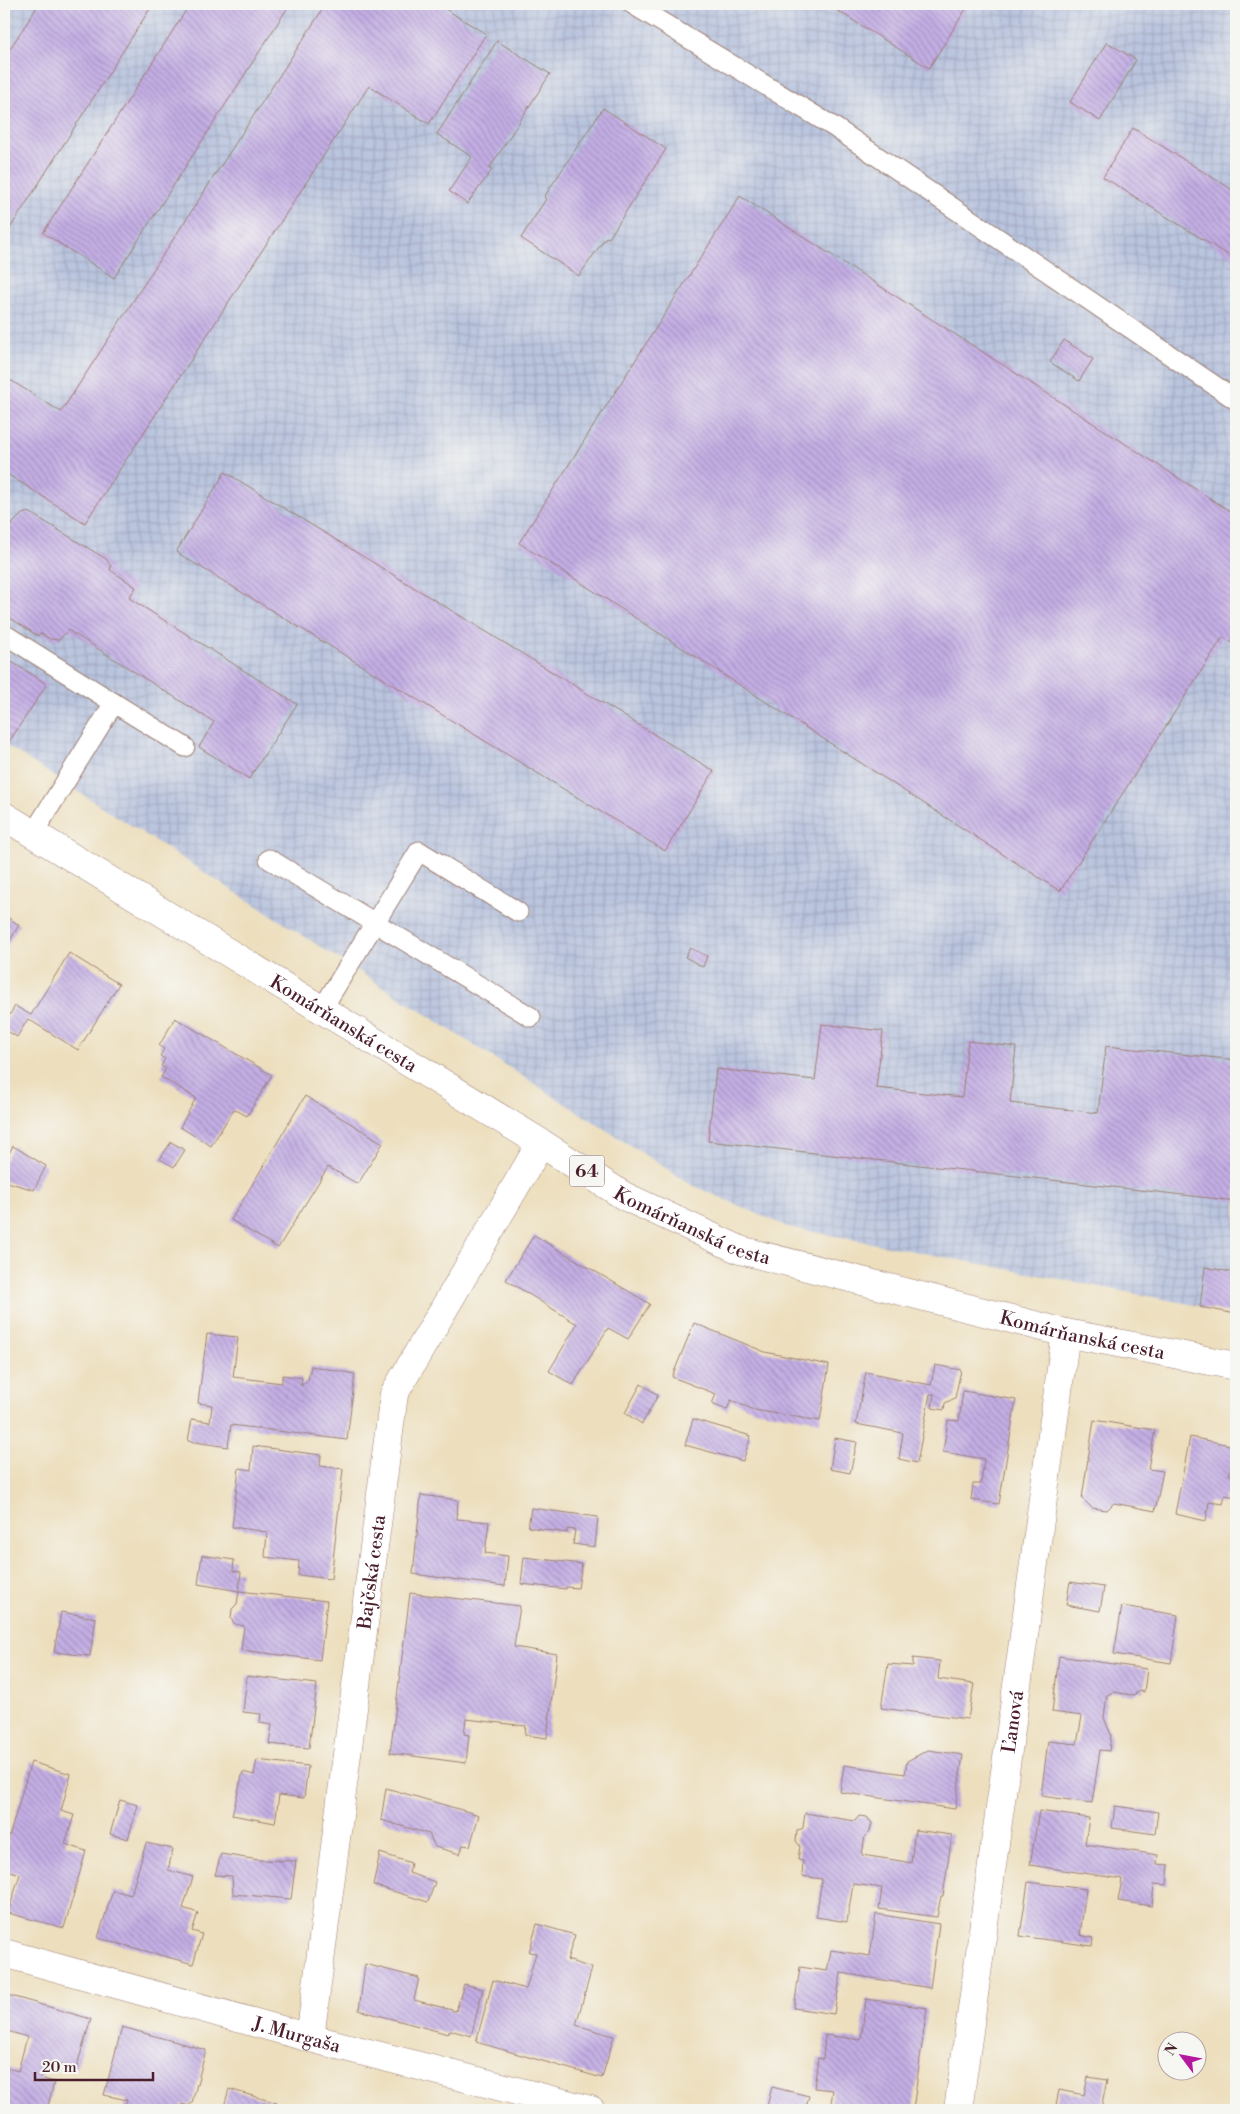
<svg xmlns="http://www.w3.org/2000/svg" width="1240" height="2114" font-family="'Libre Bodoni',serif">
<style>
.industrial{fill:url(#industrial-grid)}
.building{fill:url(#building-back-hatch)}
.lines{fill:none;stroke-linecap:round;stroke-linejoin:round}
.service-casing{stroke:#9c7f74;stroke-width:21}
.minor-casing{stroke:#9c7f74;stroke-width:29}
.primary-casing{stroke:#9c7f74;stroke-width:29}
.service{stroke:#fff;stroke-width:19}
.minor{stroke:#fff;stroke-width:28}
.primary{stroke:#fff;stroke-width:28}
.labels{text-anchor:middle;stroke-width:4;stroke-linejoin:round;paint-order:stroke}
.shield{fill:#f6f6f2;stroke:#7e6067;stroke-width:1}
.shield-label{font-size:18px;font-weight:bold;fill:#4a1f2b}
.street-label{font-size:19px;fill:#4a1f2b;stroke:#f6f6f2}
</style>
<defs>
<pattern id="industrial-grid" width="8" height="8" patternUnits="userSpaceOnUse" patternTransform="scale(1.25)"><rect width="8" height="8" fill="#b9c4de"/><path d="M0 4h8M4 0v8" fill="none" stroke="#a1a8bf"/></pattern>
<pattern id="building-back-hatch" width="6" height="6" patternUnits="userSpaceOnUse" patternTransform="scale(1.25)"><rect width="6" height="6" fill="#c4afe5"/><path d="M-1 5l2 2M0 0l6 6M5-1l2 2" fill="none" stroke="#a18eba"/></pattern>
</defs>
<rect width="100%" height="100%" fill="#f6f6f2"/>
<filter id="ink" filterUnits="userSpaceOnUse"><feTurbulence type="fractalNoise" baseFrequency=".02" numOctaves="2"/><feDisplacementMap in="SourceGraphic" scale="10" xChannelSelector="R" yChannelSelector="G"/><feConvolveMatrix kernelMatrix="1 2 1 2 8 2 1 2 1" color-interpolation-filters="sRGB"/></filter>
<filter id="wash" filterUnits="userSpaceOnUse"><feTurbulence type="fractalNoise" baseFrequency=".0096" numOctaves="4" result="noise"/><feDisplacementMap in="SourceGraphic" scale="20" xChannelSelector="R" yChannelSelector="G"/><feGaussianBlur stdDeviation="1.12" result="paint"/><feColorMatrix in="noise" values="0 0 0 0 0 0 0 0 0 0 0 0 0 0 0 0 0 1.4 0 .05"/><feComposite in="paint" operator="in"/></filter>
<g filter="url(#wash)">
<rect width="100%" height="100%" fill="#eddfbe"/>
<polygon class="industrial" points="4,4 1236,4 1236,1313 788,1227 692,1185 4,744"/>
<g id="blocks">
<g class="building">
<polygon points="39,4 153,4 4,238 4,58"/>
<polygon points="190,4 290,4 114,278 43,233"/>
<polygon points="326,4 437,4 486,34 429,124 369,86 85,523 4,472 4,376 61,412"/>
<polygon points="827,4 969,4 929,68"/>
<polygon points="497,41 550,74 489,169 492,170 467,204 449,191 472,157 437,134"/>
<polygon points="1107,42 1136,60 1100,121 1070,102"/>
<polygon points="603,108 666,149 609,238 606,237 579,276 521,238 546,199 544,197"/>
<polygon points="1133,128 1236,192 1236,260 1103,177"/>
<polygon points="740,196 1236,515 1236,645 1223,637 1060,891 519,543"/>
<polygon points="1064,340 1093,359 1079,381 1050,362"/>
<polygon points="225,472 714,771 665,851 176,552"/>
<polygon points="29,512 106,559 111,566 110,570 136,587 129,598 297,704 249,779 199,747 214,722 68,630 59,640 50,639 40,633 38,636 4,614 4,532 22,514"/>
<polygon points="4,657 47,684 7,745 4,743"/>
<polygon points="4,915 19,925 4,951"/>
<polygon points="690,948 707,956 703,967 685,957"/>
<polygon points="69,953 119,984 78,1050 28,1019 17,1037 4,1029 4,1025 15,1006 31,1015"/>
<polygon points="175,1018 272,1075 247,1116 234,1109 211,1146 180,1127 196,1098 161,1077 166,1069 161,1066 165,1059 160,1056 164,1049 159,1046"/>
<polygon points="822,1024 883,1031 876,1088 962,1097 968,1041 1016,1047 1010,1103 1098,1113 1106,1046 1236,1060 1236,1201 708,1141 716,1069 815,1080"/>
<polygon points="305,1096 383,1143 358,1184 328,1167 278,1248 231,1220"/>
<polygon points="171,1142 185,1150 174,1167 160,1159"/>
<polygon points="13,1146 46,1166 34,1190 4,1181 4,1162"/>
<polygon points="534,1235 650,1304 628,1339 608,1328 573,1385 549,1371 577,1324 506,1280"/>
<polygon points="1205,1267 1236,1273 1236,1314 1200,1307"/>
<polygon points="694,1323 765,1352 829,1365 820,1421 754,1410 731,1400 727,1410 712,1404 716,1394 672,1377"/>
<polygon points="207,1334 238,1337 233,1377 282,1383 282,1375 302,1378 301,1386 308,1380 311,1366 355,1374 347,1440 231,1425 228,1447 188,1441 192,1419 210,1422 212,1405 198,1403"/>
<polygon points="935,1365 961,1370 955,1398 945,1403 944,1410 932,1408 934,1394 930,1394 917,1463 899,1459 903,1433 856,1424 866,1372 931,1385"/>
<polygon points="641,1384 658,1395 642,1424 625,1413"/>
<polygon points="963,1391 1016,1400 999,1504 971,1500 973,1484 981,1484 984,1459 943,1452 948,1420 959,1421"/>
<polygon points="693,1419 751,1436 743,1461 685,1445"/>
<polygon points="1094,1420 1155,1430 1148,1469 1163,1471 1155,1511 1114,1503 1107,1510 1092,1508 1082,1498"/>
<polygon points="1190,1437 1235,1446 1229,1475 1236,1476 1236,1497 1225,1495 1223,1504 1209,1502 1206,1521 1175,1514"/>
<polygon points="835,1438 857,1442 850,1473 830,1469"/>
<polygon points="253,1446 321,1455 320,1466 343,1469 331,1579 298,1575 299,1561 265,1557 267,1532 232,1527 239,1468 251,1470"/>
<polygon points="421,1495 458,1500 457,1519 489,1522 485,1553 508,1556 505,1586 413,1574"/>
<polygon points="531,1508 598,1517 595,1547 573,1544 575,1530 567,1529 567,1533 528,1527"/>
<polygon points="202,1555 234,1560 233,1571 241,1572 239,1591 198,1584"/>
<polygon points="524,1557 582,1564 578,1588 566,1587 566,1589 521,1584"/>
<polygon points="1070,1582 1104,1587 1100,1611 1066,1605"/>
<polygon points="239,1591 327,1601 320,1660 241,1650 244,1626 235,1624 231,1619 232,1609 237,1604"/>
<polygon points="410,1593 520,1606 514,1647 557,1654 547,1738 525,1735 526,1726 466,1719 464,1734 469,1735 466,1763 390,1753"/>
<polygon points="1122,1606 1178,1615 1171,1663 1114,1654"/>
<polygon points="61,1612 96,1618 90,1656 54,1652"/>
<polygon points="1059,1656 1147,1669 1144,1692 1140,1691 1133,1695 1113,1692 1107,1695 1104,1718 1111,1735 1109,1751 1100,1750 1092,1803 1041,1796 1048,1741 1077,1744 1082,1716 1052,1712"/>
<polygon points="913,1658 940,1661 938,1679 974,1684 968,1719 881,1708 888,1664 913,1666"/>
<polygon points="247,1676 317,1684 309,1748 269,1744 272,1725 260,1723 261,1714 243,1712"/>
<polygon points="928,1750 963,1755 955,1809 840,1792 844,1765 905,1774 907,1761"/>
<polygon points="257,1760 308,1766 304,1798 279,1795 275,1823 232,1815 243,1772 254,1775"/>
<polygon points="31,1762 71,1774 61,1811 74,1815 65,1844 86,1851 64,1928 8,1913 20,1874 4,1869 4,1854"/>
<polygon points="386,1788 479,1815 470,1846 463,1845 460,1854 435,1847 429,1834 381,1820"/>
<polygon points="120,1800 138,1805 128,1839 110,1834"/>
<polygon points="1115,1806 1158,1812 1155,1834 1112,1828"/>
<polygon points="1039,1811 1089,1818 1085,1844 1158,1855 1157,1864 1169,1865 1167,1885 1154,1884 1152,1906 1118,1901 1122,1879 1030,1865"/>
<polygon points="805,1813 855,1821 859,1816 867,1817 872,1823 870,1831 865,1836 862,1855 901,1861 911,1863 915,1830 952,1835 943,1896 941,1896 937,1917 879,1909 882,1888 853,1884 847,1922 816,1917 822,1879 802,1876 803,1861 798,1860 800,1846 796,1841 797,1831 803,1828"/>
<polygon points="146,1843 173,1849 168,1870 193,1877 183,1908 198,1913 192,1931 202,1934 193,1964 98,1938 113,1890 131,1895"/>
<polygon points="380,1853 411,1863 409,1873 435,1882 428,1902 373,1885"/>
<polygon points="221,1854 259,1860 296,1861 291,1899 233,1894 232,1876 215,1875"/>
<polygon points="1028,1882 1086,1889 1080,1935 1093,1938 1092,1946 1020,1936"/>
<polygon points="876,1914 939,1924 930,1988 841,1973 834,2014 794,2008 800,1967 827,1971 831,1950 870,1956"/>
<polygon points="537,1924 575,1935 567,1960 592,1968 576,2025 614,2036 602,2078 476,2042 493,1980 526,1989 536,1953 529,1952"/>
<polygon points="365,1964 419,1978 414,2000 456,2011 464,1984 483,1989 471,2036 450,2030 448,2034 359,2010"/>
<polygon points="4,1994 91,2019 76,2069 46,2061 41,2078 54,2082 47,2110 4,2110 4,2067 18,2071 27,2037 4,2030"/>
<polygon points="866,1999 927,2008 913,2110 830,2110 833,2090 814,2088 818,2058 823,2059 825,2035 861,2040"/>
<polygon points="122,2027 206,2050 192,2103 188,2106 182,2104 180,2110 124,2110 127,2100 104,2095"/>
<polygon points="1088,2077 1107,2080 1101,2110 1055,2110 1059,2090 1084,2095"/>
<polygon points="772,2087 809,2096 805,2110 766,2110"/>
<polygon points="229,2089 277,2103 275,2110 223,2110"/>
</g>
</g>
</g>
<g filter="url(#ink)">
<use href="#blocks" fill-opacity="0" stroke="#9c7f74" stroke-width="1"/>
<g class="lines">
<g class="service-casing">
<g id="service">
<polyline points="632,4 834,127 1236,400"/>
<polyline points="4,634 114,703 33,834"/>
<polyline points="114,703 185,747"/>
<polyline points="269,859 531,1017"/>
<polyline points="322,1009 419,851 518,912"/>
</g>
</g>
<g class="minor-casing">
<g id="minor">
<path id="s1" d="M4 1953 310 2038 591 2110"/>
<path id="s2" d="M310 2038 394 1394 541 1143"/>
<path id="s3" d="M958 2110 1066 1333"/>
</g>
</g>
<g class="primary-casing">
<g id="primary">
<path id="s4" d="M4 816 541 1143 624 1196 740 1250 1066 1333 1236 1366"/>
</g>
</g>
<use href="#service" class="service"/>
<use href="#minor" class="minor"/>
<use href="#primary" class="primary"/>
</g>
</g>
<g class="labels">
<rect class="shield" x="569.5" y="1155.5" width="35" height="31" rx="4"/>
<g class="shield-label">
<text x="587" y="1177">64</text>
</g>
<g class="street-label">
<text dy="7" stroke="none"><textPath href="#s4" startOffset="398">Komárňanská cesta</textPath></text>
<text dy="7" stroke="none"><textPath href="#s4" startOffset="802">Komárňanská cesta</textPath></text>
<text dy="7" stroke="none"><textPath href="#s4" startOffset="1208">Komárňanská cesta</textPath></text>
<text dy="7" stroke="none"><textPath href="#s2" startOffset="470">Bajčská cesta</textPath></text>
<text dy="7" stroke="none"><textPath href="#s3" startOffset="392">Ľanová</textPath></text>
<text dy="7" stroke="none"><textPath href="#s1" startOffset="304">J. Murgaša</textPath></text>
</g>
</g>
<rect width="1240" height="2114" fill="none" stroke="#f6f6f2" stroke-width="20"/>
<g transform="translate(1182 2056) rotate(302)"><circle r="24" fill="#f6f6f2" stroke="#b1a0a2"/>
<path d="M0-4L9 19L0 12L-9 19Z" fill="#b5179e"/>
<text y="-8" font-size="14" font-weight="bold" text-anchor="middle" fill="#4a1f2b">N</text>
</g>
<path d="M35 2072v8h118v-8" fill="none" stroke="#4a1f2b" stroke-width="2.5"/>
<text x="42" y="2072" font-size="15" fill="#4a1f2b" stroke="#f6f6f2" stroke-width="4" paint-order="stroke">20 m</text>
</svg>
